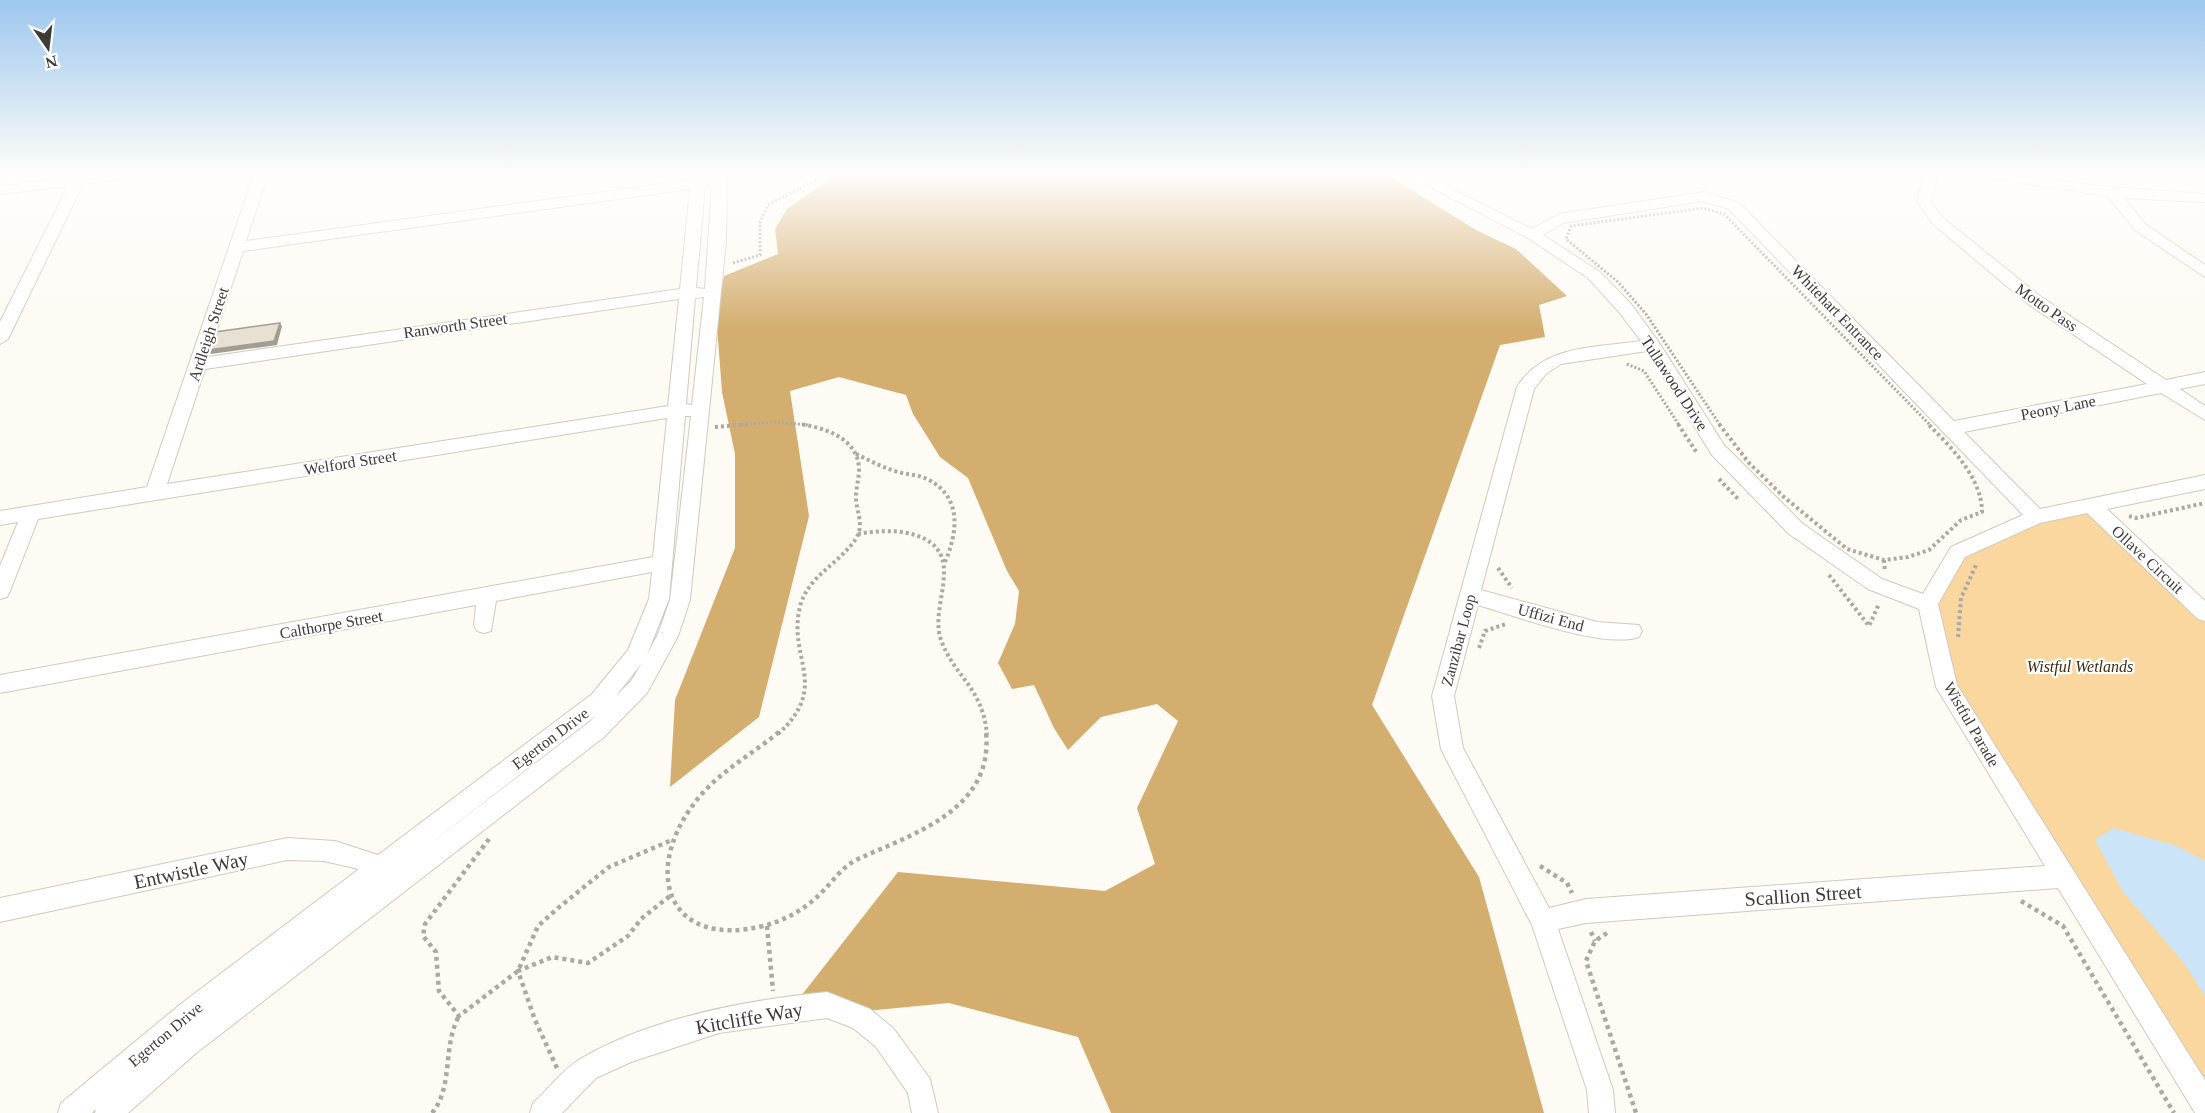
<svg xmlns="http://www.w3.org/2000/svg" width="2205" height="1113" font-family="'Times New Roman',serif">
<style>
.green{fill:#f9d79f}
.forest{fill:#d3ae6f}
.water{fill:#cce4f7}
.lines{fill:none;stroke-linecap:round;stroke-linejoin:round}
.minor-casing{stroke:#d1c9bc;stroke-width:2}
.path-far2{stroke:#aca9a3;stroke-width:3;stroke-dasharray:2 2;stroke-linecap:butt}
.path-far1{stroke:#aca9a3;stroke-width:4;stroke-dasharray:3 3;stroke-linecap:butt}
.path{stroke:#aca9a3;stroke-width:4.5;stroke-dasharray:4 4;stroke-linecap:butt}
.minor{fill:#fff;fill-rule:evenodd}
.shaded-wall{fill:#a29d93}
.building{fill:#e8e0d2;stroke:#a29d93;stroke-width:1.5}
.labels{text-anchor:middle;stroke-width:4.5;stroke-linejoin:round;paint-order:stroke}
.street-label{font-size:16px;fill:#3e3b36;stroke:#fff}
.park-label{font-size:16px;font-style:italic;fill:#3d2d10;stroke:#fff}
.near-street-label{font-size:20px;fill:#3e3b36;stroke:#fff}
</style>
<rect width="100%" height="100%" fill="#fefbf5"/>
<polygon class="green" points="2091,506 2205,613 2205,1107 1946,685 1938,608 1958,551 2039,517"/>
<polygon class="forest" points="837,174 1386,174 1476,230 1516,249 1567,296 1539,305 1545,337 1500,345 1372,705 1479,877 1544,1113 1111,1113 1078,1037 949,1003 783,1019 898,872 1105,891 1155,864 1137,808 1178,721 1157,704 1101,717 1068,750 1054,728 1034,685 1012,689 998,663 1015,624 1019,591 1007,571 968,478 940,457 913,414 906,395 839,377 790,391 809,516 759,717 670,787 675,700 735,548 735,454 722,392 716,313 724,276 778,254 775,229 787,209"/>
<polygon class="water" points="2113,828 2174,845 2205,861 2205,996 2184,963 2123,892 2095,840"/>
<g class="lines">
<g class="minor-casing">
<g id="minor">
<polygon points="96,174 135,174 128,178 83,184 8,339 0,344 0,322 68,186 0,194 0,186"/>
<path d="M254 174H268L246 241 691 180 692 174H706V178H713V174H727L726 241 690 600 678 636 647 693 604 737 195 1054 128 1113H95L96 1109 92 1113H58L61 1103 182 1003 359 869 324 861 287 860 0 922V898L287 838 335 841 378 855 592 694 628 650 649 599 652 572 496 601 491 631 484 633 477 631 474 625 476 605 0 693V675L653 557 667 418 38 519 10 591 7 597 0 599V566L18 522 0 525V511L147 487ZM712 186 705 289 696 288 705 187ZM690 189 680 289 208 357 243 251ZM704 297 692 405 686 404 695 298ZM679 299 668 406 167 484 205 369ZM685 416H691L670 600 658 634 647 655 669 599ZM642 663 631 681 615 697ZM598 714 588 723 422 850Z"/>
<path d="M1405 174H1422L1532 229 1559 214 1704 192 1739 203 1954 421 2147 384 2028 304 1933 224 1917 201 1924 174H1938L1931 201 1943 218 2040 296 2166 380 2205 372V384L2180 389 2205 406V420L2161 393 1964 432 2040 509 2205 475V489L2107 509 2205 601V621L2198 619 2087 513 2040 523 1965 557 1938 604 1957 685 2205 1080V1113H2195L2058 888 1586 923 1558 929 1613 1090 1615 1113H1589L1587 1090 1532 925 1441 749 1432 696 1517 387C1544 344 1595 348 1641 341L1619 312 1588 278 1528 238ZM1703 201 1729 209 2023 515 1951 547 1923 594 1882 579 1803 524 1724 445 1658 341 1631 304 1600 272 1543 235 1563 223ZM1647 351 1712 455 1789 534 1868 589 1919 609 1936 687 2045 866 1586 899 1549 908 1463 748 1454 696 1478 605C1516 616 1603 649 1639 637L1642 631 1639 625 1597 622 1481 590 1534 389 1546 374 1561 364Z"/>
<polygon points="1983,174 2010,174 2097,186 2205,194 2205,202 2124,198 2145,224 2205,265 2205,277 2135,230 2108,196 1985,177"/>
<path d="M827 992 870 1009 894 1029 930 1079 938 1113H912L908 1093 876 1047 853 1028 827 1018 719 1033 631 1062 596 1078 562 1113H530L533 1103C548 1090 563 1069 580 1059 650 1018 747 1000 827 992Z"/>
</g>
</g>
<g class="path-far2">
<polyline points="733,263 760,255 760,222 768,205 816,180 818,174"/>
<polyline points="1627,364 1644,371 1679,425"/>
<polyline points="734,425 775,422 809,425"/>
<polyline points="1720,425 1646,314 1618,282 1566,239 1571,226 1703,208 1724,214 1930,425"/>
</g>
<g class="path-far1">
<polyline points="1678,424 1697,453"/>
<path d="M1719 424 1749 463 1784 497 1847 549 1884 560 1908 557 1929 550 1961 520 1982 512C1982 478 1951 447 1928 424"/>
<polyline points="715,427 750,424"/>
<path d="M856 454C869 460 881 467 895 471 905 475 917 474 927 479 963 497 958 533 944 564"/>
<polyline points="1719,479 1739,500"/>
<polyline points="2129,516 2136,518 2205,503"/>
<path d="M858 534C880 530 905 529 925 539 964 560 929 607 941 640 955 678 982 686 987 734"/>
<polyline points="1884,560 1885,571"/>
<polyline points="1498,568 1512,588"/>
<polyline points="1829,575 1869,626 1879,604"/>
<polyline points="1958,637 1961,598 1977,563"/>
<polyline points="1479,648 1485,631 1506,624"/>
<path d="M778 734C831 686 787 658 800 607 807 576 841 563 857 537 864 523 856 511 856 497 856 488 859 479 859 469 858 438 825 428 800 424"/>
</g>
<g class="path">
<path d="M779 732C750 756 716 773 693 805 642 874 669 949 763 926 784 921 803 910 818 896 832 883 841 867 858 859 913 834 994 810 986 732"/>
<polyline points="489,839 425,924 423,936 436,952 439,991 459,1016 518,971 538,926 558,908 609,867 672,840"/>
<polyline points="1540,866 1567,883 1572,893"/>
<polyline points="2021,901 2063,926 2174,1113"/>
<polyline points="767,926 773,991"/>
<polyline points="1591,932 1595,941"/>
<polyline points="1607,933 1595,941 1586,961 1636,1113"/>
<polyline points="557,1068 535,1020 518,971 552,957 588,963 628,936 641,919 670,896"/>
<path d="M432 1113C454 1086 442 1047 459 1016"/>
</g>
<use href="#minor" class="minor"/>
</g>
<polygon class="shaded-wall" points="280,323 282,326 277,345 211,354 208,350"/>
<polygon class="building" points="280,323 274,341 208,350 215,332"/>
<linearGradient id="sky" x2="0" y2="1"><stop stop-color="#9dc7ee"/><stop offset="0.53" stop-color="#fffdfa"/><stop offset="1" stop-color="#fffdfa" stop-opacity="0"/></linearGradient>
<rect width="2205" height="329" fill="url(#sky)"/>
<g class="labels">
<g class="street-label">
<text transform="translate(2047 307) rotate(35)" y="6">Motto Pass</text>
<text transform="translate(1838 312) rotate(46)" y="6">Whitehart Entrance</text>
<text transform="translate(455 325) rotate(-8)" y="6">Ranworth Street</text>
<text transform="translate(208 334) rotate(-72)" y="6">Ardleigh Street</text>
<text transform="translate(1675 383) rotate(57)" y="6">Tullawood Drive</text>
<text transform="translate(2058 407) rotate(-11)" y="6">Peony Lane</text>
<text transform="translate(350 462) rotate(-9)" y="6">Welford Street</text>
<text transform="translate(2148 559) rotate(43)" y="6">Ollave Circuit</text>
<text transform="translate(1551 617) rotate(15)" y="6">Uffizi End</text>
<text transform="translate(331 624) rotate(-10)" y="6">Calthorpe Street</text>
<text transform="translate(1458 640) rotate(-75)" y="6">Zanzibar Loop</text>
<text transform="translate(1972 724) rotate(60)" y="6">Wistful Parade</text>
<text transform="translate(550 738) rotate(-37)" y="6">Egerton Drive</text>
<text transform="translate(165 1034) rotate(-40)" y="6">Egerton Drive</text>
</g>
<g class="park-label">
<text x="2080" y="672">Wistful Wetlands</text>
</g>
<g class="near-street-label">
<text transform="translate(191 870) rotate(-12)" y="7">Entwistle Way</text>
<text transform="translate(1803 895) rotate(-4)" y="7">Scallion Street</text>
<text transform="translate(749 1018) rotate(-10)" y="7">Kitcliffe Way</text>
</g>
</g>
<g transform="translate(48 48) rotate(166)" stroke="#ffffff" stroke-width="4.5" paint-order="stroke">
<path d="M0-4.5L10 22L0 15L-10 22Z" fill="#3e3b36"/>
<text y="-9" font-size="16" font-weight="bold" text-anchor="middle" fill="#3e3b36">N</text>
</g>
</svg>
